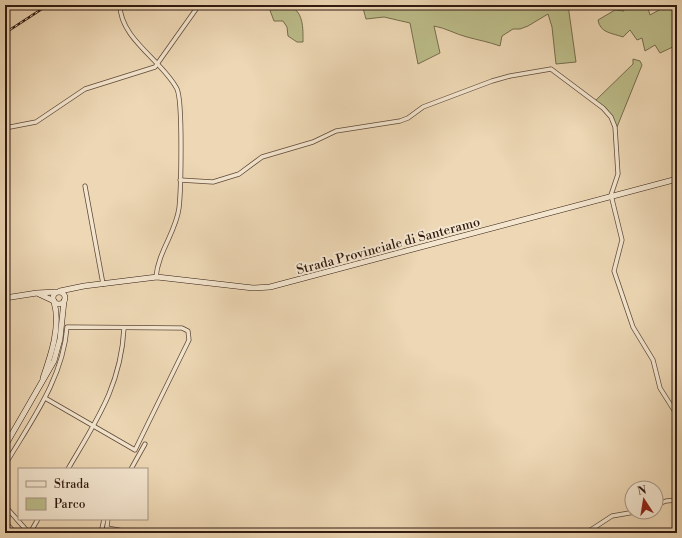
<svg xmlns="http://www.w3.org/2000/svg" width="682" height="538" font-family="'Libre Bodoni',serif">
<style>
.green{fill:#bcbd8a;stroke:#766c4d}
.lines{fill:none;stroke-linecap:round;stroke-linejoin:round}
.street-casing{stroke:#5f4939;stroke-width:5}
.secondary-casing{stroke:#301a10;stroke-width:6}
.street{stroke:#f3e5ce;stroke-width:3.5}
.secondary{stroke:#f3e5ce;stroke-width:5}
.rail-casing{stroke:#301a10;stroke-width:2.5}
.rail{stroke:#f3e5ce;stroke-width:1;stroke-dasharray:3;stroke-linecap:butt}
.labels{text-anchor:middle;stroke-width:4;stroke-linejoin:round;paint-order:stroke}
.street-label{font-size:13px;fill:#301a10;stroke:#f3e5ce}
</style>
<rect width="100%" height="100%" fill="#edd7b4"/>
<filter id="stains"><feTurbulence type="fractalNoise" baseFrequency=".005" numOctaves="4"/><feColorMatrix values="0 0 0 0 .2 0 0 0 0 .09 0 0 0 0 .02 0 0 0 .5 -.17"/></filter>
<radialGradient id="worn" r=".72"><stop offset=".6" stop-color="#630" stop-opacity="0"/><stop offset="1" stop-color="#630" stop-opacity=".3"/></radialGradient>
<g class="green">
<path d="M268 5C274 5 282 4 287 5 304 10 303 28 303 42H297L288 36 287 27 283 21H274Z"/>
<path d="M373 5H568L576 62 556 64 552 27 548 14 528 26 520 29H513L502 36 500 46C489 42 478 40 467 37 455 34 446 28 434 26L440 53 418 64 410 23 384 17 366 19 363 8Z"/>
<path d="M622 5H647L650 15 668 5H677V45L660 53 655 45 645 51 642 38 637 40 630 30 623 37C612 33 600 33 598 20L615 10 624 11Z"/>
<polygon points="633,59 640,61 642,65 617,127 612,118 595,101 633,64"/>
</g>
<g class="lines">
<g class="street-casing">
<g id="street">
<path d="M120 5C120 39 163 61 177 89 183 102 181 190 179 208 176 232 158 252 156 277"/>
<polyline points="5,128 36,122 85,89 155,67 199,5"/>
<polyline points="180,180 213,182 239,174 262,157 313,142 336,131 400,121 408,118 423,107 492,81 510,76 551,69 603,108 611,117 615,127 618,174 611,195 622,240 614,271 633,327 653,360 660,388 677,415"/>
<polyline points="85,186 103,284"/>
<polyline points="5,415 5,427"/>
<path d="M5 465C31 421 63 379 67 327L182 328 188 331 189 340 135 450 45 398"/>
<path d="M68 469C96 421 121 386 124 328"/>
<polyline points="131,469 145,444"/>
<polyline points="656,505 666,501 677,500"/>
<polyline points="5,506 29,533"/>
<polyline points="5,522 15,533"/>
<polyline points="107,528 135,533"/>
<polyline points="30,533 38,519"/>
<polyline points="101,533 104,519"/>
<polyline points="106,533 108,519"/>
<polyline points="586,533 612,516 635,512"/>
</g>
</g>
<g class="secondary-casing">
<g id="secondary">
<polyline points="60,291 84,286 157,277 253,288 270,287 677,179"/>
<circle cx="59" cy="298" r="6"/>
<polyline points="39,294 54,301"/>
<polyline points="5,298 37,293 56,292"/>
<path d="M43 378C51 355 61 326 54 302"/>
<polyline points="5,446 54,361 60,339 64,301"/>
</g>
</g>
<use href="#street" class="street"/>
<use href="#secondary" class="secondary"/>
<g class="rail-casing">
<polyline id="rail" points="5,33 48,5"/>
</g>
<use href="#rail" class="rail"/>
</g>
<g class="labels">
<g class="street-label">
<text transform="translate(388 245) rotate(-15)" y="5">Strada Provinciale di Santeramo</text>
</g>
</g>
<rect width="682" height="538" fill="none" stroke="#edd7b4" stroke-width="20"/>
<rect x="6" y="6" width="670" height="526" fill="none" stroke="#301a10" stroke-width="2"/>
<rect x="10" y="10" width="662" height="518" fill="none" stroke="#301a10"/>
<rect x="18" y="468" width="130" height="52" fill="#f3e5ce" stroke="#a59482"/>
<rect x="26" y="481" width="20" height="6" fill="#f3e5ce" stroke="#a59482"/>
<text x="54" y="488" font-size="12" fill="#301a10">Strada</text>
<rect x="26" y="498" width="20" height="12" fill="#bcbd8a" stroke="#a59482"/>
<text x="54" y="508" font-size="12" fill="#301a10">Parco</text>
<g transform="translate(644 500) rotate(348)"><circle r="19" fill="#f3e5ce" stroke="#a59482"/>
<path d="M0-3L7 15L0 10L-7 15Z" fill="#8f2418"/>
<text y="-6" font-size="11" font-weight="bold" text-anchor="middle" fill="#301a10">N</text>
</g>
<rect width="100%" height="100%" filter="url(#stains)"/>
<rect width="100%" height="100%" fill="url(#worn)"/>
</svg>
